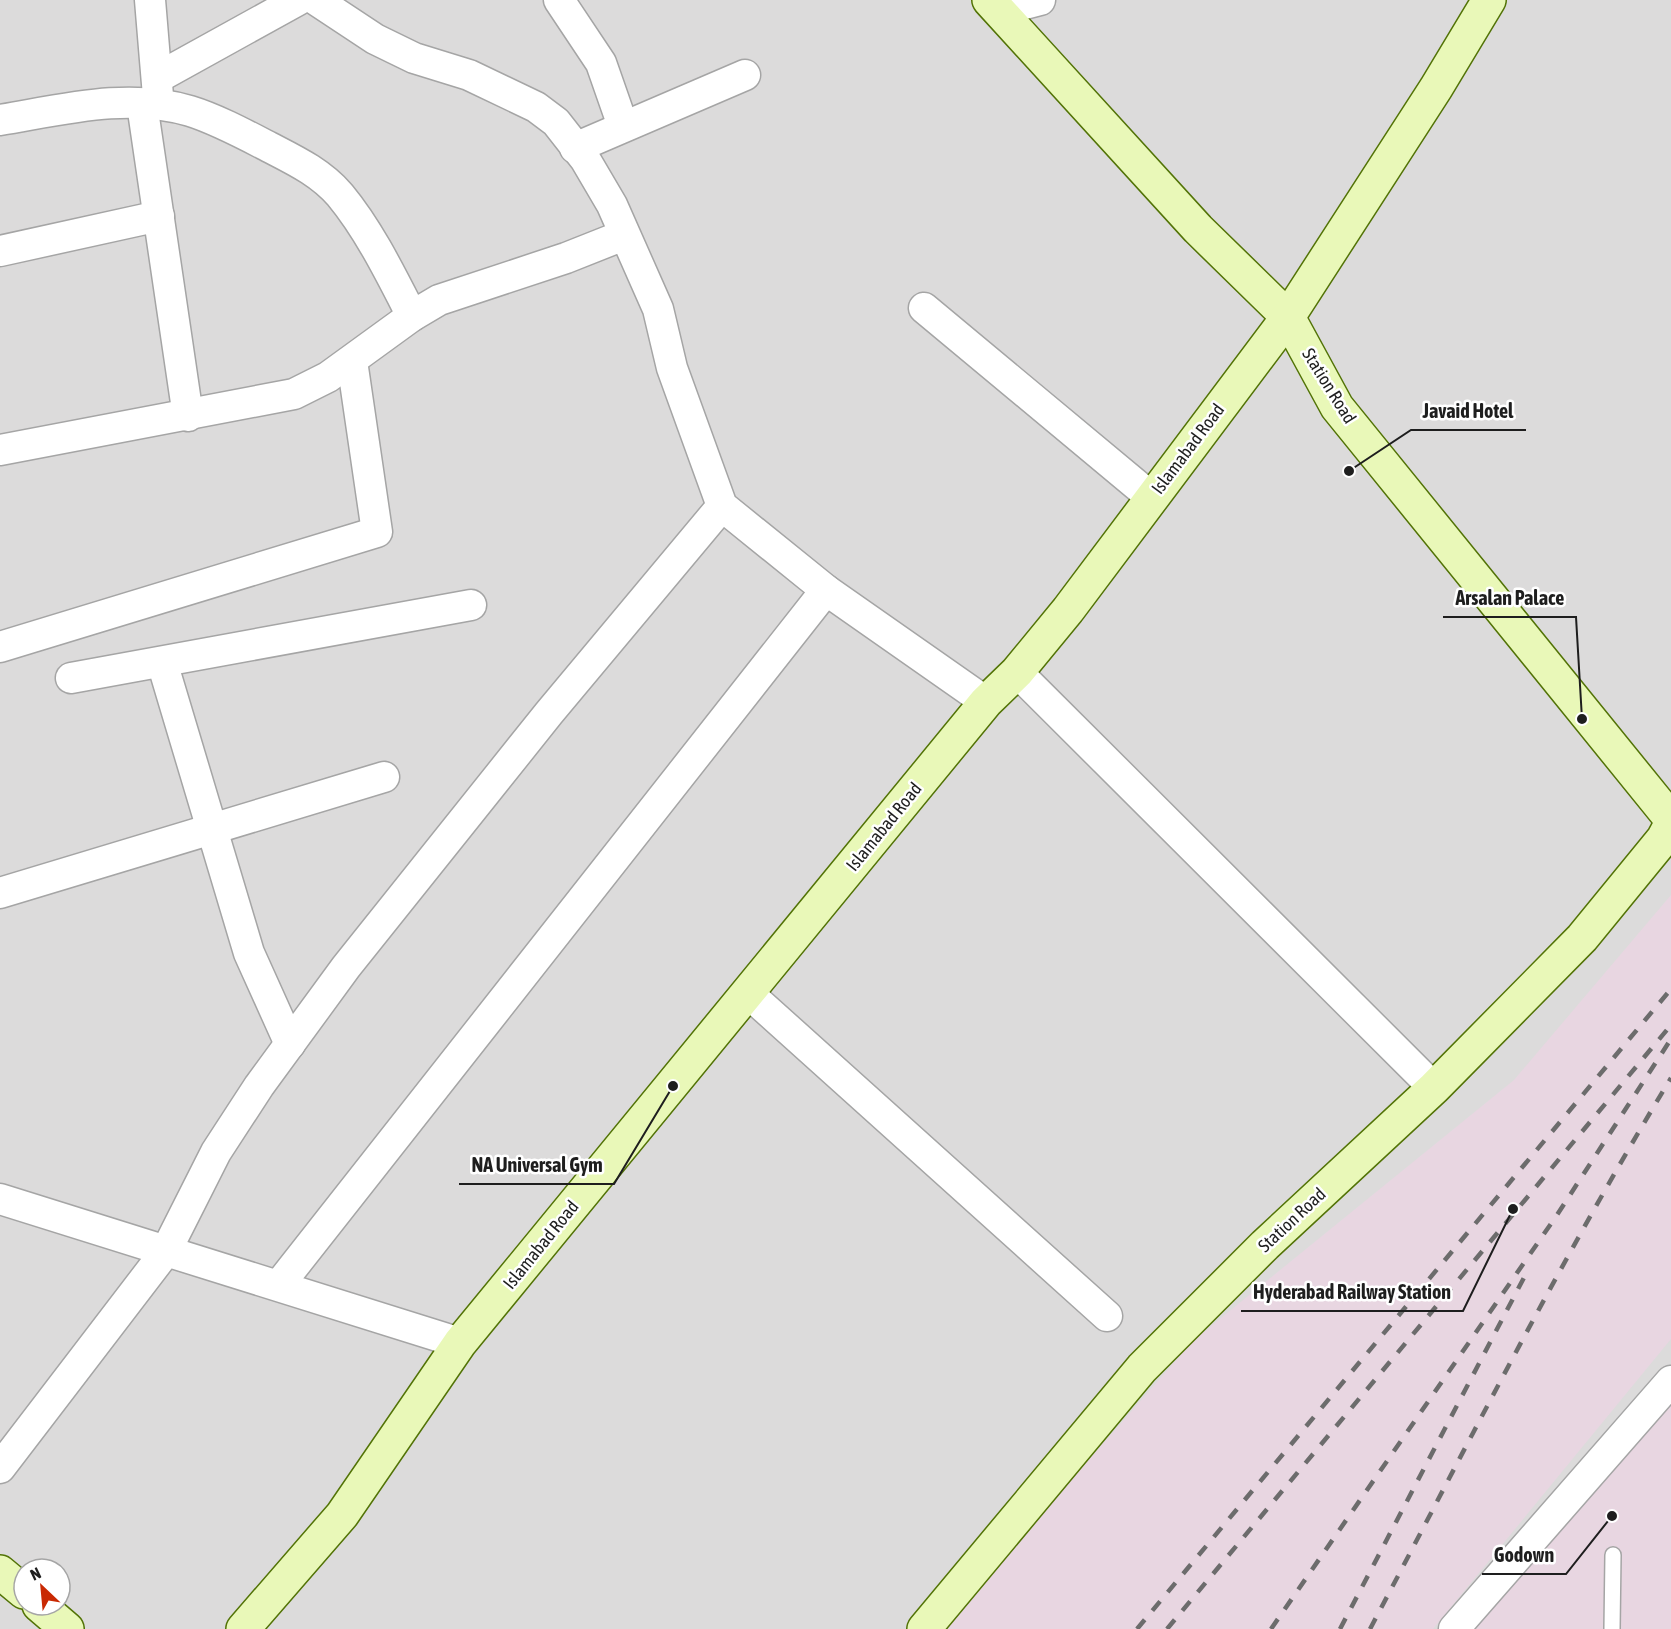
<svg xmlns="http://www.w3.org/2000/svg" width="1671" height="1629" font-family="'Asap Condensed',sans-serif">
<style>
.residential{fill:#dcdbdb;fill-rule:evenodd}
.industrial{fill:#e8d6e1}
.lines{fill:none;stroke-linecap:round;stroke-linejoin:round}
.lane-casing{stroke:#a5a5a5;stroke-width:18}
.street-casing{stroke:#a5a5a5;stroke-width:33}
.secondary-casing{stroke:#527306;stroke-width:36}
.lane{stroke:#fff;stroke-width:15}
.street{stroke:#fff;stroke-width:30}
.secondary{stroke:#e9f8b8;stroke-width:33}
.rail{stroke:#6c6c6c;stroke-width:4.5;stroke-dasharray:12 12;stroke-linecap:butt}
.labels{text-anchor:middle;stroke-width:5;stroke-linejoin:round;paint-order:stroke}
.street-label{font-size:18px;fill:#1e1e1e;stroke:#fff}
.leader{fill:none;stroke:#1e1e1e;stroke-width:2}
.callout-dot{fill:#1e1e1e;stroke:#fff;stroke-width:2}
.callout-label{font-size:20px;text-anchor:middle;font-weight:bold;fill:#1e1e1e;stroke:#fff;stroke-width:5;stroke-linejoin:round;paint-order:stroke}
</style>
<rect width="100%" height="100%" fill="#efede4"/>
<path class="residential" d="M0 0H1671V1629H0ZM24 1569H60V1605H24Z"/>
<g class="industrial">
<polygon points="1671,895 1671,1339 1433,1629 940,1629 1194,1340 1514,1080"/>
<polygon points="1671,1403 1671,1629 1454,1629"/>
</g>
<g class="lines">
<g class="lane-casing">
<polyline id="lane" points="1612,1629 1613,1555"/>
</g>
<g class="street-casing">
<g id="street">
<polyline points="150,0 158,96"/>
<polyline points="316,0 375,39 414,58 469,75 536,107 556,122 585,159 612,205 658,309 672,368 722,506 826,590 986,702"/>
<polyline points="559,0 601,63 623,126"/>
<polyline points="1001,10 1040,0"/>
<polyline points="157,78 298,0"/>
<polyline points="142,104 188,416"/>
<path d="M0 120C61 110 128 92 190 111 216 119 244 134 269 147 294 160 320 172 340 195 369 230 391 275 412 316"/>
<polyline points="575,148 745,75"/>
<polyline points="0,251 159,216"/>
<polyline points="924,308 1151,497"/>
<polyline points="0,450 294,394 328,377 412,316 439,300 566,258 624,235"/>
<polyline points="0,647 377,532 352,361"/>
<polyline points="162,662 249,953 290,1044"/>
<polyline points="1017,672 1434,1088"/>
<polyline points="71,678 471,605"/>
<polyline points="0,893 384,777"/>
<polyline points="748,993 1107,1316"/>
<polyline points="0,1199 460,1343"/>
<polyline points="279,1285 826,590"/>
<polyline points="0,1468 166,1251 216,1152 259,1086 346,967 549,713 722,506"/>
<polyline points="1454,1629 1671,1381"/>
</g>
</g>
<g class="secondary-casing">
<g id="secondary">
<polyline points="989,0 1198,229 1288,317 1337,407 1671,819"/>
<polyline points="0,1572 24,1592"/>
<polyline points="39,1605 67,1629"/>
<polyline points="243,1629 342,1515 460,1343 986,702 1017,672 1068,610 1288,317 1436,88 1489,0"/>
<polyline points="924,1629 1142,1368 1265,1245 1434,1088 1582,938 1663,839 1671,824"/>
</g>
</g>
<use href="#lane" class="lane"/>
<use href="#street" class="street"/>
<use href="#secondary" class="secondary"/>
<g class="rail">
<polyline points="1137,1629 1671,989"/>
<polyline points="1167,1629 1671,1025"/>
<polyline points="1271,1629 1557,1215 1671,1039"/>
<polyline points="1340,1629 1529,1268"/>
<path d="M1370 1629C1468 1444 1562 1257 1671 1078"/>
</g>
</g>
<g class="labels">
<g class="street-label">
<text transform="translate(1329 386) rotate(58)" y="6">Station Road</text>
<text transform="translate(1188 449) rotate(-53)" y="6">Islamabad Road</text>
<text transform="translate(884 827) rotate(-51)" y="6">Islamabad Road</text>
<text transform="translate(1292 1220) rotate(-43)" y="6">Station Road</text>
<text transform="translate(541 1245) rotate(-51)" y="6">Islamabad Road</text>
</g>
</g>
<path class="leader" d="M1349 471L1411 430H1526M1582 719L1576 617H1443M673 1086L614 1184H459M1513 1209L1463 1311H1241M1612 1516L1566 1574H1482"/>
<g class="callout-dot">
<circle cx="1349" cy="471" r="6"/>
<circle cx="1582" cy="719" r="6"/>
<circle cx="673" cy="1086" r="6"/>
<circle cx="1513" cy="1209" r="6"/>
<circle cx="1612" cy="1516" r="6"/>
</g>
<g class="callout-label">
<text x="1468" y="418">Javaid Hotel</text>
<text x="1510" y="605">Arsalan Palace</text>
<text x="537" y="1172">NA Universal Gym</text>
<text x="1352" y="1299">Hyderabad Railway Station</text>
<text x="1524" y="1562">Godown</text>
</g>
<g transform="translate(42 1587) rotate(334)"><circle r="28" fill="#ffffff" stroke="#a5a5a5" stroke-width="1.5"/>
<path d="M0-4.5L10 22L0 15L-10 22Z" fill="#c92903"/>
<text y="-9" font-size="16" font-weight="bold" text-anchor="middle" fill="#1e1e1e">N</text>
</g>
</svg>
